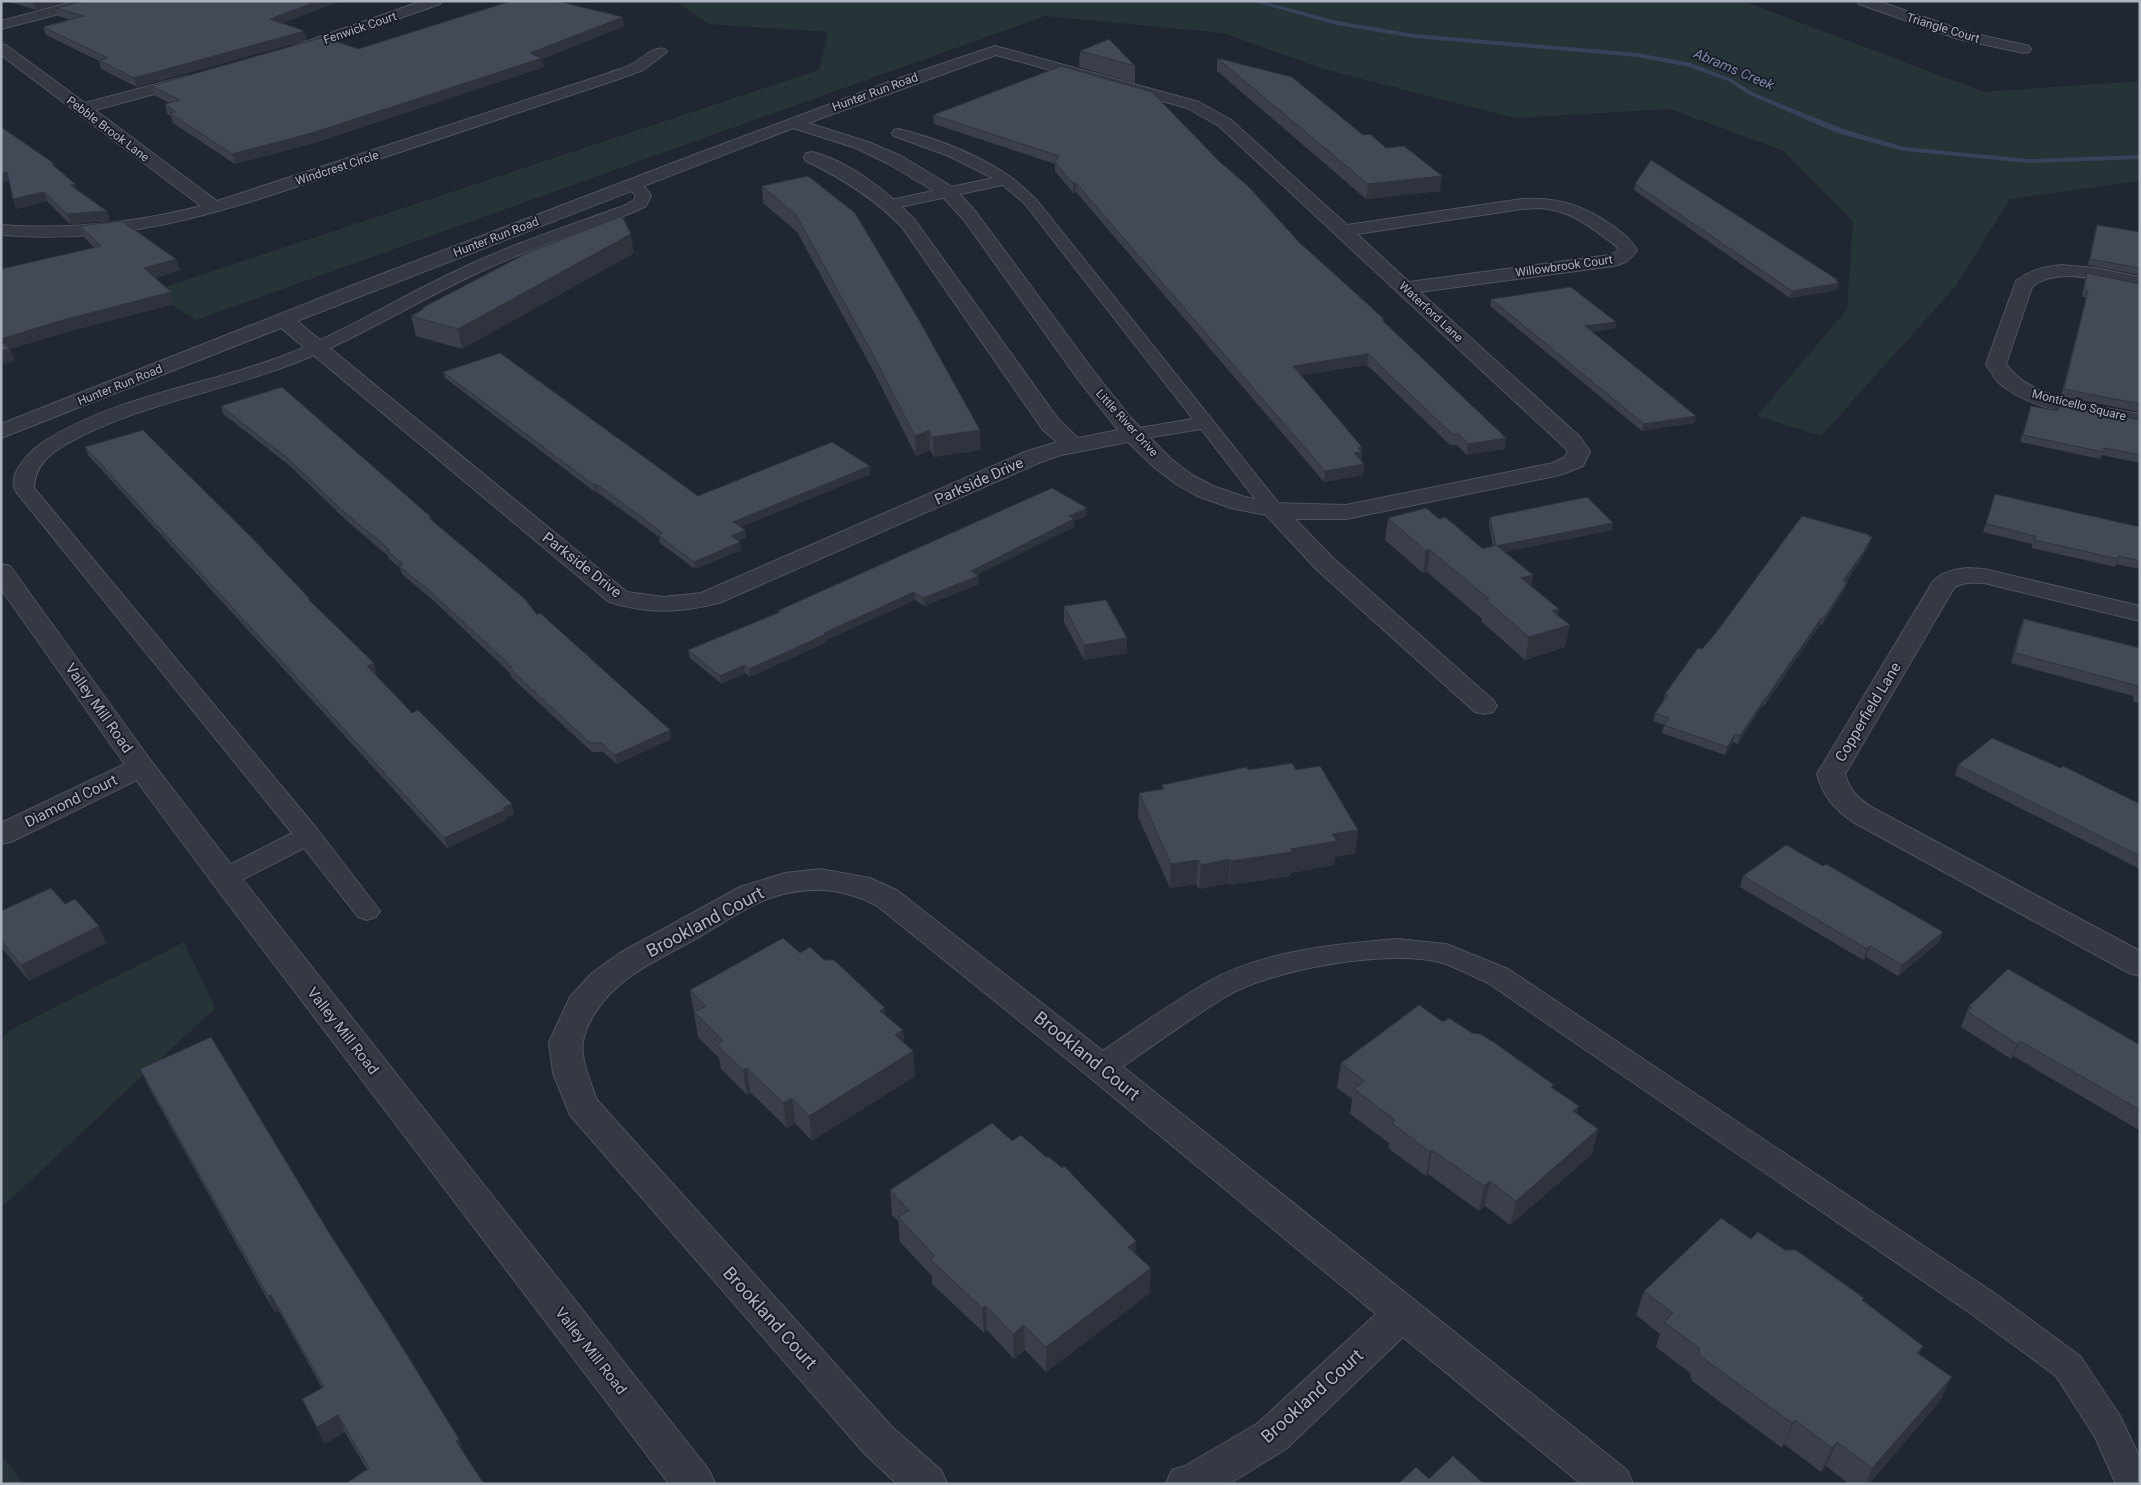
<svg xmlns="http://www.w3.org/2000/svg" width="2141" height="1485" font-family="Roboto,sans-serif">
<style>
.green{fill:#263437}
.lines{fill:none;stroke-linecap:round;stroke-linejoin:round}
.stream{fill:#38425b;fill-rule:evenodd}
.service-casing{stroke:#4f535f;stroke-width:2}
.minor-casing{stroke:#4f535f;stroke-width:2}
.tertiary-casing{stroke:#4f535f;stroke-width:2}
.service{fill:#343944;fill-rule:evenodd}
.minor{fill:#343944;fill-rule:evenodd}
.tertiary{fill:#343944;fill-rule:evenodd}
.wall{fill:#3a3f4b}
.shaded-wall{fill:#2f333d}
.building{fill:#434957;stroke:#2f333d}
.labels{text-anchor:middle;stroke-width:4;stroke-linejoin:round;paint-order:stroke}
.far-street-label{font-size:12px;fill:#aeb3c1;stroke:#1a1e28}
.far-water-label{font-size:14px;font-style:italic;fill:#7a86a6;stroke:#1a1e28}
.street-label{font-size:15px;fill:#aeb3c1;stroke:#1a1e28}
.near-street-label{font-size:18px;fill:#aeb3c1;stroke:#1a1e28}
</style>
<rect width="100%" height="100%" fill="#212633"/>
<g class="green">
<polygon points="675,1 1743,1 1984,92 2140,81 2140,181 2010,199 1955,287 1821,436 1757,416 1847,309 1853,222 1784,151 1670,109 1514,118 1324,69 1223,33 1045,16 196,320 150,292 819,70 828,32 708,24"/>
<polygon points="184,942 215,1008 1,1208 1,1040 10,1030"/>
<polygon points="1,1454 23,1484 1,1484"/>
</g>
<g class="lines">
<polygon class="stream" points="1251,1 1262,1 1337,21 1414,34 1638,53 1691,63 1732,79 1754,93 1843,129 1904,147 2029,159 2140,155 2140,159 2029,163 1904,151 1837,133 1750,95 1728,81 1689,67 1638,57 1414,38 1337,25"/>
<g class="service-casing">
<g id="service">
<path d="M899 129C938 139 979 155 1012 178 1020 184 1027 192 1035 198L1281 506 1284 510 1281 514 1274 516 1267 514 1201 429 1134 440 1127 438 1125 434 1127 430 1193 419 1025 204 1004 186 1002 185 891 209 886 207 883 204 886 201 993 178 949 156 894 136 892 133 894 130Z"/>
<path d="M630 181 644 186 651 195 646 206C627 216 607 222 587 229 554 241 520 254 488 268 423 297 362 337 295 363 220 392 139 404 68 443 49 454 35 465 34 488L317 829 380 911 376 917 367 920 358 917 304 848 234 884 225 887 216 884 212 878 216 872 292 833 17 493C4 474 33 448 48 439 119 396 205 385 283 356 343 333 398 298 456 271 511 244 569 226 626 205L634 200 636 195 623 185 625 182Z"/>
<path d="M1397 939 1446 944 1508 969 1997 1295 2080 1356 2120 1416 2140 1458V1484H2116L2095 1437 2056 1376 1973 1315 1488 983C1473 977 1458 968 1443 963 1392 948 1272 969 1227 996 1187 1020 1149 1049 1110 1075L1100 1078 1090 1075 1086 1067 1090 1059C1129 1034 1167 1005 1208 982 1261 951 1337 944 1397 939Z"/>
</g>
</g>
<g class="minor-casing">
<g id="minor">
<polygon points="76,1 100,1 98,4 1,29 1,21"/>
<polygon points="422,1 442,1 440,4 298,54 288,54 286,51 288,48"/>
<polygon points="1857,1 1878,1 1967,32 2029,46 2031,49 2029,52 2024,53 1958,39 1859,4"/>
<path d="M1 44 6 45 85 103 187 76 192 78 195 81 192 84 95 110 217 201 609 73C616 70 625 68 632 64 643 59 652 46 665 49L667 52 643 70 619 79C532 108 445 137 358 166 235 207 134 246 1 235V225C69 230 135 223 201 206L1 55Z"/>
<path d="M995 46 1199 102 1231 120 1347 225 1522 199C1557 197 1584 205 1613 226 1622 233 1631 239 1637 250 1631 260 1625 263 1614 266L1420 292 1579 436 1590 451 1583 466 1560 475 1346 519H1295L1334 559 1493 700 1497 706 1493 712 1484 714 1475 712 1316 569 1266 515 1231 508 1197 496 1176 484 1155 468 1128 442 1061 455 1041 462 719 603C678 613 650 614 609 602L281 328 1 438V424L361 282 707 150 900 78ZM996 55 1187 108 1219 126 1563 446 1568 451 1565 457 1553 463 1346 505 1274 503 1245 497 1213 486 1192 475 1171 459 1131 418 1095 373 976 212 954 188 901 156 868 142 808 123ZM793 128 856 148 889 164 942 196 964 220 1080 382 1118 430 1078 438 1059 420 914 219C888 192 849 161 812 152L806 153 804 157 806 161C842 178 874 198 902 227L1043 430 1057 442 1025 452 701 593 664 597 627 592 297 321ZM1539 208C1566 210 1583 221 1604 237 1609 241 1616 244 1619 250L1610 255 1409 282 1357 234 1522 209Z"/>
<path d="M2061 265 2095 268 2140 277V289C2109 282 2058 265 2032 287L2006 364C2031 401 2099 406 2140 414V426C2096 418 2034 413 1999 383 1994 378 1990 370 1986 364L2016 281C2030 270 2044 267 2061 265Z"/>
<path d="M1968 568 1984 569 2140 606V621L1984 583C1973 583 1963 581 1954 588L1845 774C1850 791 1858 799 1873 808L2140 951V976L2129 973 1853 822C1834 809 1823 796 1817 774L1932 583C1940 572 1955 569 1968 568Z"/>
<polygon points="141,758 151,761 155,767 151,773 11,842 1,844 1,823 131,761"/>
<path d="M820 869 870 878 898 891 1112 1058 1627 1470 1633 1484H1581L1403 1337 1286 1449 1229 1484H1166L1172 1470 1185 1466 1258 1423 1376 1314 1088 1076 876 905C846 891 822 886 788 893 756 899 726 922 697 938 669 954 637 968 614 990 600 1003 587 1022 583 1041 580 1058 591 1084 597 1100L892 1427 941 1470 947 1484H897L864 1453 570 1115 553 1073 549 1042 570 997 592 973 620 953 740 887 785 873Z"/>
</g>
</g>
<g class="tertiary-casing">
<polygon id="tertiary" points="1,564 10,566 151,761 236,871 709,1470 715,1484 669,1484 214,885 131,773 1,589"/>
</g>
<use href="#service" class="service"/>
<use href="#minor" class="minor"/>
<use href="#tertiary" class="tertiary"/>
</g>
<g class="wall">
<polygon points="7,1 68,1 36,10"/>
<polygon points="83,1 341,1 282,23 307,40 137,87 101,69 99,61 46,35 43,27 71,20 58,16 56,8"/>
<polygon points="624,26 542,59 544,67 314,143 235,164 173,123 171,116 167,114 165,104 169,103 154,95 151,86 358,49"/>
<polygon points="1080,51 1135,66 1135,83 1079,67"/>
<polygon points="1217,58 1363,135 1386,148 1442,176 1440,191 1366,199 1217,71"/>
<polygon points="933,115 1220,162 1299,242 1384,319 1384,322 1505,449 1467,455 1457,445 1450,445 1367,365 1301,375 1362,447 1361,460 1364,464 1363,475 1324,482 1076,192 1073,193 1055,171 1055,164 934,124"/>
<polygon points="57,168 75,184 77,191 110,221 70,224 47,201 16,209 9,181 1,183"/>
<polygon points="808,176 981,450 934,457 930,450 916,456 874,372 797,232 763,203 762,186"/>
<polygon points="1635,184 1839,283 1837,290 1790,298 1634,190"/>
<polygon points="2097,225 2140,232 2140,275 2088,265 2095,231"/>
<polygon points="80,226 176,259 180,270 155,278 174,304 67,332 10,349 15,361 1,365 1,269 94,248 84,237"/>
<polygon points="634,253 462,349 416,336 411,316 422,310 422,308"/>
<polygon points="2087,273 2140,284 2140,412 2061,396 2086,298 2082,296 2085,279"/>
<polygon points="1491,299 1616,322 1615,328 1592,332 1696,416 1694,423 1642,431 1490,306"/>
<polygon points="443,372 698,496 870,474 741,527 746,537 738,541 740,542 741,550 695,569 660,543 659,537 597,492 595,492 445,378"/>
<polygon points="2060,405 2140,420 2140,463 2102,455 2100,459 2020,442 2031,406 2058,411"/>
<polygon points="221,406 431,517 431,520 537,615 670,730 671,739 617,764 603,752 592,752 511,677 510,673 435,602 402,574 400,568 389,559 388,556 346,520 290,466 223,414"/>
<polygon points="85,447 310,599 310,602 376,672 374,673 412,713 514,814 507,817 507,820 447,848 88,455"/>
<polygon points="1993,501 2140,527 2140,569 2116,564 2115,567 2032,548 2032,544 1983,532"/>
<polygon points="1087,516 1074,521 1074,527 977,575 978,576 979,584 924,606 915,600 826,640 827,642 750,677 745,673 722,684 690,658 688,650 778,613 777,611"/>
<polygon points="1490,517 1612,530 1504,552 1533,575 1531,586 1559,609 1558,615 1565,647 1525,660 1482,622 1482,619 1427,572 1423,573 1385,540 1388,518 1439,519 1483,549 1493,546 1489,524"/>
<polygon points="1870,536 1872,537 1869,545 1862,558 1846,582 1847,582 1845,589 1822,625 1820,625 1764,706 1762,706 1738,744 1733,742 1725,755 1662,733 1664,725 1653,721 1655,713 1663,702 1665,694 1702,649"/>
<polygon points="1064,606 1127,638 1127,653 1084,660 1064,622"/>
<polygon points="2024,619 2140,648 2140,703 2134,702 2133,696 2011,663 2020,628"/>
<polygon points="1958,765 2140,804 2140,869 1955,775"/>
<polygon points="1248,770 1296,770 1358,830 1355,853 1335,857 1334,865 1290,873 1290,876 1230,885 1229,883 1199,889 1196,884 1170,888 1138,817 1139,793 1162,789 1162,785"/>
<polygon points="1823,866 1943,932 1939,942 1898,976 1866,957 1863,960 1740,887 1743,876"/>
<polygon points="65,904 106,943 29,981 1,947 1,911"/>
<polygon points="800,953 824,960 885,1008 885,1015 903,1030 904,1042 913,1051 915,1076 812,1141 795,1123 787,1128 750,1092 747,1095 721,1069 719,1058 698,1037 690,990"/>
<polygon points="1969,1006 2140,1045 2140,1129 2139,1130 2013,1056 2011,1059 1961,1027"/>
<polygon points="1443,1022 1553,1088 1577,1114 1598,1129 1592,1154 1510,1225 1485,1206 1479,1211 1428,1174 1426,1176 1388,1148 1389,1143 1350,1114 1352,1099 1337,1088 1341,1063"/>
<polygon points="140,1069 328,1231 459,1439 464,1453 367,1470 345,1432 325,1444 310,1415 302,1399 322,1388 279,1311 275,1313 148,1086"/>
<polygon points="890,1190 1136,1254 1150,1293 1046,1372 1025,1350 1014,1359 987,1330 984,1333 932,1284 932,1276 900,1242 898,1221 892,1215"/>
<polygon points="1751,1239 1785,1250 1864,1298 1862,1301 1919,1354 1940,1401 1869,1484 1849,1484 1826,1466 1821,1472 1784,1444 1782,1448 1692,1381 1690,1373 1656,1347 1660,1334 1636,1315 1644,1291"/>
</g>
<g class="shaded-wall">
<polygon points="35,1 68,1 36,10 33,2"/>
<polygon points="318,1 341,1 272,27 270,19"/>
<polygon points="623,17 624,26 542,59 544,67 314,143 235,164 232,154 530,53"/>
<polygon points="305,31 307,40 137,87 134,78"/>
<polygon points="7,172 10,181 1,183 1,173"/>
<polygon points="1442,176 1440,191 1366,199 1368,184"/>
<polygon points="1073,183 1076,183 1076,192 1073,193"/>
<polygon points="75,184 78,194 70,185"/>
<polygon points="44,192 47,201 16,209 13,199"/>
<polygon points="107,211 110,221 70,224 67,214"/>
<polygon points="631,234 634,253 462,349 458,329"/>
<polygon points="176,259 180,270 148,280 144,268"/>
<polygon points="1838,280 1838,283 1839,283 1837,290 1790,298 1792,291"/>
<polygon points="171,292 174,304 67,332 10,349 15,361 1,365 1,339 63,320"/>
<polygon points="1616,322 1615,328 1584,333 1585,326"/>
<polygon points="1368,354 1367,365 1292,376 1293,366"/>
<polygon points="1696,416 1694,423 1642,431 1644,424"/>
<polygon points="929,430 930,450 916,456 915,436"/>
<polygon points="980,430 981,450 934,457 933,437"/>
<polygon points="1506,438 1505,449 1467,455 1468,444"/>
<polygon points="1362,447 1361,452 1360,463 1354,453 1358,448"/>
<polygon points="1364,464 1363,475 1324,482 1325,471"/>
<polygon points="870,466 870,474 734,530 733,522"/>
<polygon points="596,484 597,492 595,492 594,485"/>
<polygon points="1087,508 1087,516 1074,521 1074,527 971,578 971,571 1069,516"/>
<polygon points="1613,523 1612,530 1495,554 1496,546"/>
<polygon points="745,530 746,537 732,543 731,536"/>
<polygon points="1872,537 1869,545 1862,558 1841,588 1843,581"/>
<polygon points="740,542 741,550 695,569 694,562"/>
<polygon points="1430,550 1427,572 1423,573 1426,551"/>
<polygon points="1533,575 1529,597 1521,578"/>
<polygon points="978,576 979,584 924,606 923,598"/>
<polygon points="1847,582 1845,589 1822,625 1824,618"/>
<polygon points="914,592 915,600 826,640 827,642 750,677 749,669 824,633"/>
<polygon points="1559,609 1555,629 1570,625 1565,647 1525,660 1529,637 1552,611"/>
<polygon points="1822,617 1820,625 1764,706 1766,698"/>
<polygon points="1127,638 1127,653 1084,660 1084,645"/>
<polygon points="374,663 376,672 370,675 367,666"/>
<polygon points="744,665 745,673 722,684 720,676"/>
<polygon points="1765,698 1762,706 1738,744 1740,736"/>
<polygon points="670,730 671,739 617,764 615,755"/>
<polygon points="1735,734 1733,742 1725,755 1727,747"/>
<polygon points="512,804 514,814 507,817 507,820 447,848 444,838"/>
<polygon points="1358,830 1355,853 1335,857 1334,865 1290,873 1290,876 1230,885 1231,861 1291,849 1332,834"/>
<polygon points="1230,859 1229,883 1199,889 1201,865"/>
<polygon points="1198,860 1196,884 1170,888 1171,864"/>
<polygon points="99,926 106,943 29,981 21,965"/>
<polygon points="1943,932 1939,942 1898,976 1902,965"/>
<polygon points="1870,946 1866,957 1863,960 1867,949"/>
<polygon points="885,1008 887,1033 880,1011"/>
<polygon points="903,1030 905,1055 895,1035"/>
<polygon points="2020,1041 2013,1056 2011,1059 2017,1044"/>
<polygon points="913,1051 915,1076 812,1141 809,1116"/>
<polygon points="747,1068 750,1092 747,1095 743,1070"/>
<polygon points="792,1098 795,1123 787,1128 783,1103"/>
<polygon points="1579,1106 1572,1131 1573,1111"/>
<polygon points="1598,1129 1592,1154 1510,1225 1516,1201"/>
<polygon points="1432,1150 1428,1174 1426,1176 1430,1152"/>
<polygon points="1490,1181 1485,1206 1479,1211 1484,1186"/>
<polygon points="1136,1241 1135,1265 1128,1247"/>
<polygon points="1151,1268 1150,1293 1046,1372 1046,1347"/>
<polygon points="271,1295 279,1311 275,1313 268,1296"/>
<polygon points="986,1306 987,1330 984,1333 982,1308"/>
<polygon points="1024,1325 1025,1350 1014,1359 1013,1334"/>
<polygon points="1923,1346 1912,1370 1917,1353"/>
<polygon points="1952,1377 1940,1401 1869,1484 1865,1484 1872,1468"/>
<polygon points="338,1415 345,1432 325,1444 317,1427"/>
<polygon points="1795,1420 1784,1444 1782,1448 1792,1423"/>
<polygon points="459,1439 465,1456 456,1441"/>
<polygon points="1837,1442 1826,1466 1821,1472 1832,1448"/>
</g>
<g class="building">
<polygon points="83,1 318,1 270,19 305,31 134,78 99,60 108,58 43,27 84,16 56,8"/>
<polygon points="511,1 557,1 623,17 530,53 542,58 312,133 232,154 170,113 176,112 165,104 180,100 151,86 324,37 358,49"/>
<polygon points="1109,39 1135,66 1080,51"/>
<polygon points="1217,58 1292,77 1363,135 1370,134 1386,148 1404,146 1442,176 1368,184"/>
<polygon points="1061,66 1152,92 1220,162 1248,186 1299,242 1384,319 1382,320 1506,438 1468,444 1459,434 1452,434 1368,354 1293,366 1362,447 1358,448 1361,452 1354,453 1364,464 1325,471 1076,183 1073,183 1055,162 1059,156 933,115"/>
<polygon points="1,127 55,164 52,164 75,184 70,185 107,211 67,214 44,192 13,199 7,172 1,173"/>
<polygon points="1651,160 1838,280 1835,280 1839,283 1792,291 1635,184"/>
<polygon points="808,176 855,213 919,320 980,430 933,437 929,430 915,436 872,353 796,215 762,186"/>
<polygon points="622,216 631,234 458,329 411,316 424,309 422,308 529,252"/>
<polygon points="122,221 176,259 144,268 171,292 63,320 1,339 1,269 101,246 80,226"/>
<polygon points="2097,225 2140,232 2140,268 2090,259"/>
<polygon points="2087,273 2140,284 2140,404 2064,389 2088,291 2084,289"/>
<polygon points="1571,287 1616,322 1585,326 1696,416 1644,424 1491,299"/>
<polygon points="1,342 10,349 1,351"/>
<polygon points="500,353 698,496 832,442 870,466 733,522 745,530 731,536 740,542 694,562 658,535 663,533 596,484 594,485 443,372"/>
<polygon points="282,387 431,517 429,518 525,599 537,615 540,613 670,730 615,755 601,743 590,743 509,668 512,667 432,593 399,566 403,564 387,551 390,550 344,512 287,458 221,406"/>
<polygon points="2060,405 2140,420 2140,455 2104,448 2103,452 2023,435 2031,406 2058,411"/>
<polygon points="143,430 253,539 310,599 308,599 374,663 367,666 412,713 418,710 512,804 503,808 505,810 444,838 85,447"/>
<polygon points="1052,488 1087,508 1069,516 1074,519 971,571 978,576 923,598 914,592 824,633 826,634 749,669 744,665 720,676 688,650 780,612 777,611"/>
<polygon points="1995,494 2140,527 2140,561 2118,556 2118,559 2035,540 2035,536 1986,524"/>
<polygon points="1587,497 1613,523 1496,546 1490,517"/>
<polygon points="1426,508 1439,519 1445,517 1483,549 1496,545 1533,575 1521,578 1559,609 1552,611 1570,625 1529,637 1486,600 1489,599 1430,550 1426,551 1388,518"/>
<polygon points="1802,516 1870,535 1869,536 1872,537 1864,551 1843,581 1847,582 1824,618 1822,617 1766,698 1765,698 1740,736 1735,734 1727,747 1664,725 1669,718 1655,713 1668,695 1665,694 1698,648 1702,649 1715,634"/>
<polygon points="1106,600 1127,638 1084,645 1064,606"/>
<polygon points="2024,619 2140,648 2140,692 2138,692 2138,686 2015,653"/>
<polygon points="1992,738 2061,768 2063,766 2140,804 2140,856 1958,765"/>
<polygon points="1292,763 1296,770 1320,766 1358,830 1332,834 1337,841 1291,849 1292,852 1231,861 1230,859 1201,865 1198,860 1171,864 1139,793 1164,789 1162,785 1247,767 1248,770"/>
<polygon points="1786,845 1823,866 1826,864 1943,932 1902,965 1870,946 1867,949 1743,876"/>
<polygon points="51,888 65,904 75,899 99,926 21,965 1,940 1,911"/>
<polygon points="783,938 800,953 810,947 824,960 834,960 885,1008 880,1011 903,1030 895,1035 913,1051 809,1116 792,1098 783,1103 747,1068 743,1070 717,1045 723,1041 694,1012 706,1006 690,990"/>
<polygon points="2008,969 2140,1045 2140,1110 2020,1041 2017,1044 1968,1012 1972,1008 1969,1006"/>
<polygon points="1419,1005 1443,1022 1449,1018 1472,1033 1480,1034 1495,1043 1554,1085 1551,1087 1579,1106 1573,1111 1598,1129 1516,1201 1490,1181 1484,1186 1432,1150 1430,1152 1392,1123 1395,1120 1354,1089 1364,1081 1341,1063"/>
<polygon points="211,1037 328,1231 386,1321 459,1439 456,1441 484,1484 349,1484 348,1482 369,1468 338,1415 317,1427 302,1399 324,1387 271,1295 268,1296 140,1069"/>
<polygon points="992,1123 1012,1141 1021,1135 1046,1157 1049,1157 1062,1168 1064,1166 1136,1241 1128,1247 1151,1268 1046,1347 1024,1325 1013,1334 986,1306 982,1308 930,1259 935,1256 898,1217 909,1210 890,1190"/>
<polygon points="1721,1218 1751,1239 1758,1232 1785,1250 1796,1250 1864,1298 1862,1300 1923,1346 1917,1353 1952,1377 1872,1468 1837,1442 1832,1448 1795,1420 1792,1423 1700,1356 1699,1348 1664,1322 1673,1313 1644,1291"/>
<polygon points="1453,1456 1484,1484 1398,1484 1416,1467 1429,1479"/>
</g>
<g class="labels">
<g class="far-street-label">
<text transform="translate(360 28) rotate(-19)" y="4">Fenwick Court</text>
<text transform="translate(1943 28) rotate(17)" y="4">Triangle Court</text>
<text transform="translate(875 92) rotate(-20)" y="4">Hunter Run Road</text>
<text transform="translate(108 129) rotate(37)" y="4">Pebble Brook Lane</text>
<text transform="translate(337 168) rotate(-18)" y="4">Windcrest Circle</text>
<text transform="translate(496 237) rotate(-21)" y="4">Hunter Run Road</text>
<text transform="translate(1564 266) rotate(-8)" y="4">Willowbrook Court</text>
<text transform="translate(1431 312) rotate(43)" y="4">Waterford Lane</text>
<text transform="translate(120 385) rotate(-22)" y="4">Hunter Run Road</text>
<text transform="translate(2079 405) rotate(14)" y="4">Monticello Square</text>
<text transform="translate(1127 423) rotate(48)" y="4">Little River Drive</text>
</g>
<g class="far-water-label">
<text transform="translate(1734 69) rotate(23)" y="5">Abrams Creek</text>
</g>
<g class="street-label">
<text transform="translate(979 481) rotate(-24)" y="5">Parkside Drive</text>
<text transform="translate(582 565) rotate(38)" y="5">Parkside Drive</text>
<text transform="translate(99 708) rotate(55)" y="5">Valley Mill Road</text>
<text transform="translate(1868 712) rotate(-59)" y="5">Copperfield Lane</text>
<text transform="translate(71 801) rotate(-26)" y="5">Diamond Court</text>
<text transform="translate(343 1031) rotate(52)" y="5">Valley Mill Road</text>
<text transform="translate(591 1351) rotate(52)" y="5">Valley Mill Road</text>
</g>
<g class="near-street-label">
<text transform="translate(705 922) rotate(-28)" y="6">Brookland Court</text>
<text transform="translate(1087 1056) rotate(39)" y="6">Brookland Court</text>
<text transform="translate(770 1318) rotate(48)" y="6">Brookland Court</text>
<text transform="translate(1312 1396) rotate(-42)" y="6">Brookland Court</text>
</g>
</g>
<rect width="2141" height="1485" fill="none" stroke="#aeb3c1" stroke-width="5"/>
</svg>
